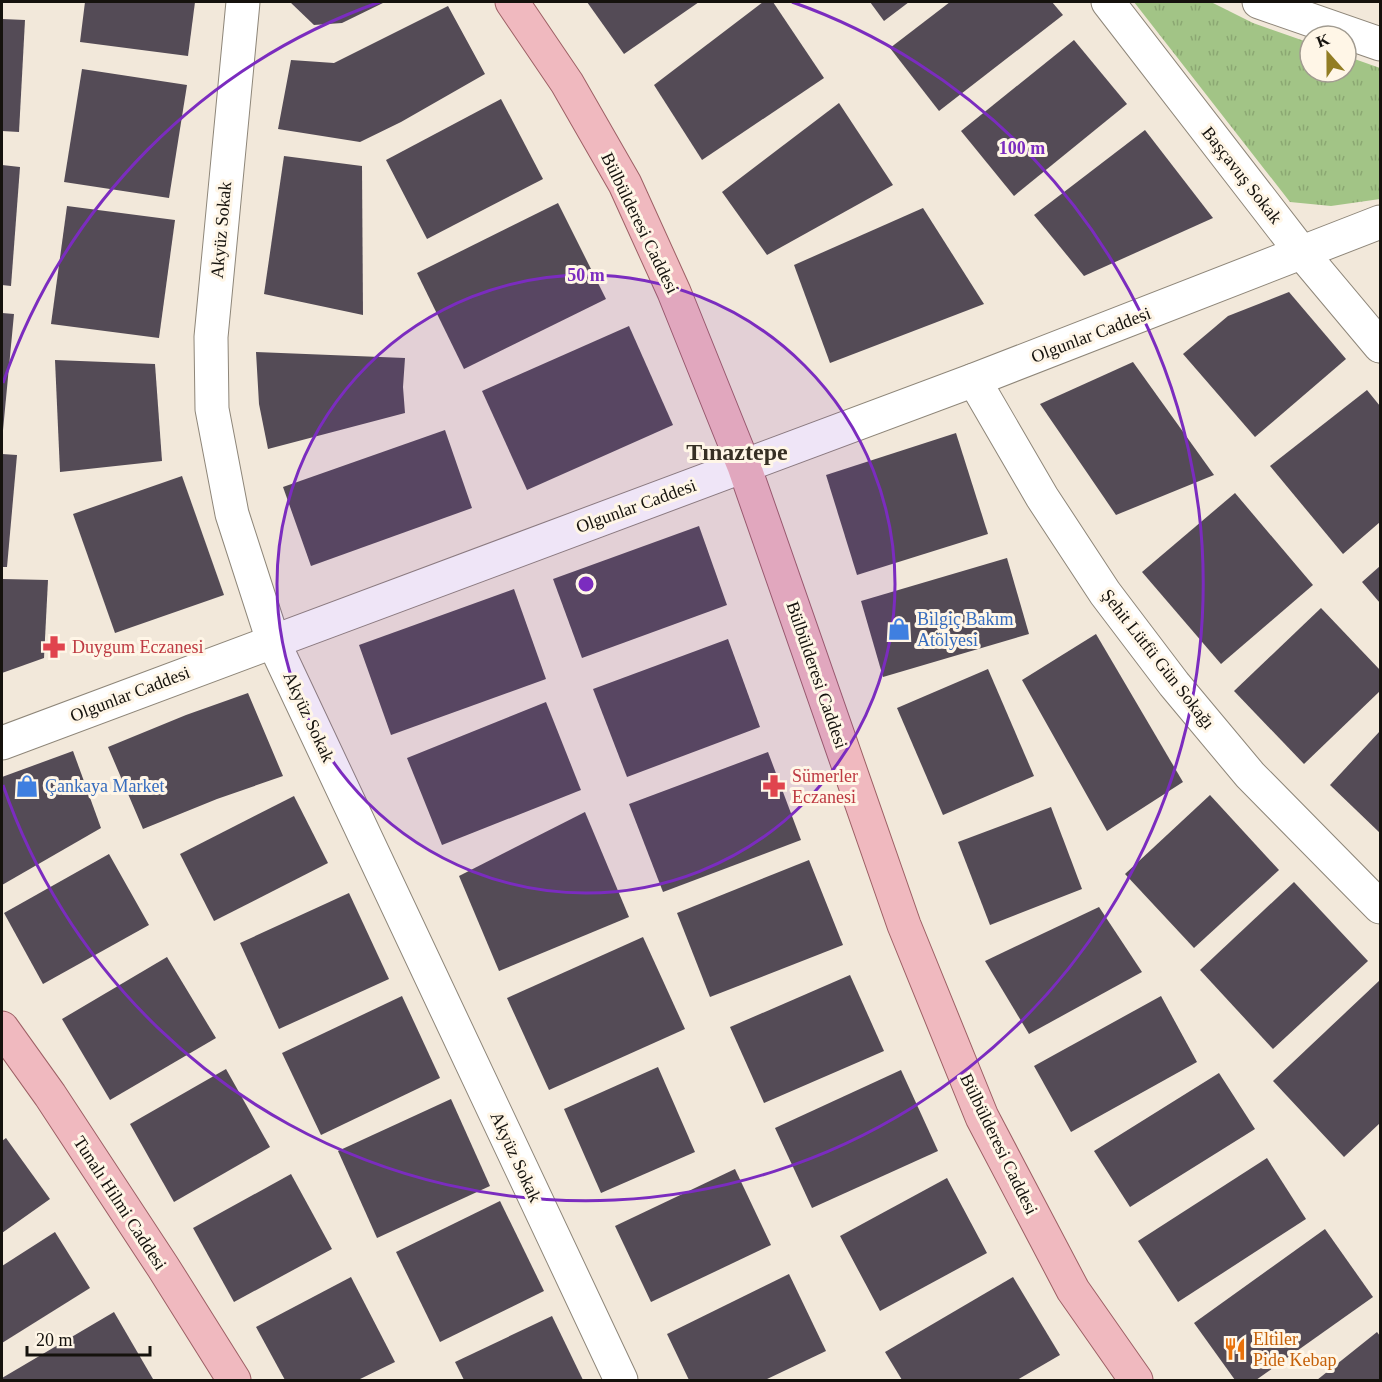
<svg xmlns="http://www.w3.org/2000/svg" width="1382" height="1382" font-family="Georgia,serif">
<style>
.park{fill:url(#park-tufts)}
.building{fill:#544b56}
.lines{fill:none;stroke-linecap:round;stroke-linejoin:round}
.minor-casing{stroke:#8e8679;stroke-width:35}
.major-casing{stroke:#9d6065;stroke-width:35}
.minor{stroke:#fff;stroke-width:33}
.major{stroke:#f0b9bf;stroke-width:33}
.ring{fill:none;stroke:#7b2cbf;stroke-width:3}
.labels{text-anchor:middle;stroke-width:6;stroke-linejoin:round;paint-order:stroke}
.street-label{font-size:18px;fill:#15120d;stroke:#fff6e7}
.shop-label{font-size:18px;fill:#366cbe;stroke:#fff6e7;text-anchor:start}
.health-label{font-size:18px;fill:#be3a42;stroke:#fff6e7;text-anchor:start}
.food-label{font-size:18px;fill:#c56008;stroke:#fff6e7;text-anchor:start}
.district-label{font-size:24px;font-weight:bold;fill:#362f24;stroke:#fff6e7}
.centre{fill:#7b2cbf;stroke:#fff6e7;stroke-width:3}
.ring-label{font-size:18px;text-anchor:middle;font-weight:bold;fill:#7b2cbf;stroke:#fff6e7;stroke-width:6;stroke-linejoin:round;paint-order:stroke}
</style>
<defs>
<pattern id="park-tufts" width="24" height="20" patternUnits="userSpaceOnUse" patternTransform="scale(1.5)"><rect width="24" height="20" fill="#a2c486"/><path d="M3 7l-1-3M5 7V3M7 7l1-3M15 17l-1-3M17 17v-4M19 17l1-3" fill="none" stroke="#8ba772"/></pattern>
</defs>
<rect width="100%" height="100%" fill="#f2e8da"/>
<polygon class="park" points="1134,2 1211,2 1253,23 1310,43 1310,72 1346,72 1346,56 1380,68 1380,199 1331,206 1290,202"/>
<g class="building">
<polygon points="85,2 195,2 188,56 80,42"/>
<polygon points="290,2 385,2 342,23 314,25"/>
<polygon points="587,2 699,2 624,54"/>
<polygon points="763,2 773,2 824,78 702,160 654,85"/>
<polygon points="870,2 909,2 884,21"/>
<polygon points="950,2 1052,2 1063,15 939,111 890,48"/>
<polygon points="448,6 485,74 401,122 360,142 278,129 291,60 334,63"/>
<polygon points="2,19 25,20 19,132 2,131"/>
<polygon points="1074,40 1127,104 1014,196 961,131"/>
<polygon points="82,69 187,85 169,198 64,182"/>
<polygon points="501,99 543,179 427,239 386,160"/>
<polygon points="839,103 893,185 767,255 722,192"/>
<polygon points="1145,130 1213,218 1084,276 1034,215"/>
<polygon points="284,156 362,166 363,315 264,294"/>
<polygon points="2,165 20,167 11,286 2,285"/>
<polygon points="558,203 606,299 464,369 417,273"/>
<polygon points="67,206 175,220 159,338 51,324"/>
<polygon points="923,208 984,304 830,363 794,265"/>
<polygon points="1289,292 1346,359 1255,437 1183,354 1228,316"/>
<polygon points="2,313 14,314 3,430 2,430"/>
<polygon points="629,326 673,425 527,490 482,391"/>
<polygon points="256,352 405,358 403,387 405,413 268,449 259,404"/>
<polygon points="55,360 155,364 162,461 60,472"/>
<polygon points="1133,362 1214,475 1116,515 1040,404"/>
<polygon points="1367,390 1380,406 1380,522 1343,554 1270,466"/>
<polygon points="445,430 472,508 311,566 283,487"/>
<polygon points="956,433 988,534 857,575 826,475"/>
<polygon points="2,454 17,455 7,567 2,567"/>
<polygon points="182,476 224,595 115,633 73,514"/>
<polygon points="1235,493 1313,585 1221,664 1142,572"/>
<polygon points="699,526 727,605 582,658 553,579"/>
<polygon points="1007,558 1029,634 883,677 861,601"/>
<polygon points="1380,566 1380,603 1362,582"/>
<polygon points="2,579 48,580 44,658 2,673"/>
<polygon points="514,589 546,679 391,735 359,645"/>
<polygon points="1321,608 1380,670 1380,691 1304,764 1234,691"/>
<polygon points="1096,634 1183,782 1107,831 1022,680"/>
<polygon points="728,639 760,727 627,777 593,689"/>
<polygon points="988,669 1034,776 943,815 897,708"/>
<polygon points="248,693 283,776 217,799 143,829 108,747 186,715"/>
<polygon points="546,702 581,790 442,845 407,758"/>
<polygon points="1380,731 1380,833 1330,785"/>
<polygon points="73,751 101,828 2,885 2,777"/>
<polygon points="768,752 801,840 663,892 629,804"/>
<polygon points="1210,795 1279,870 1194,948 1125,874"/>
<polygon points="294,796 328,863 214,921 180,854"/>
<polygon points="1051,807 1082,889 990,925 958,842"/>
<polygon points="585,812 629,917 499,971 459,876"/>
<polygon points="109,854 149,925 43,984 4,913"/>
<polygon points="809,860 843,945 710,997 677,913"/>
<polygon points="1294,882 1368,961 1273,1049 1200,970"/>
<polygon points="349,893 389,979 279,1029 240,943"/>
<polygon points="1099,907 1142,972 1029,1034 985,961"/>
<polygon points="643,937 685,1029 549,1090 507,998"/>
<polygon points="167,957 216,1038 110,1100 62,1019"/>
<polygon points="850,975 884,1051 764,1103 730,1027"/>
<polygon points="1380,980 1380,1123 1344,1157 1273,1081"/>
<polygon points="402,996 440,1078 321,1135 282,1053"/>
<polygon points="1161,996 1197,1062 1071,1132 1034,1066"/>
<polygon points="658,1067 695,1152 601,1193 564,1109"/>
<polygon points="226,1069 270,1147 174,1202 130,1124"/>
<polygon points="901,1070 938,1151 812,1208 775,1128"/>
<polygon points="1219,1073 1255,1129 1130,1207 1094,1151"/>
<polygon points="451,1099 490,1186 377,1238 338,1151"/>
<polygon points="6,1138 50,1199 2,1233 2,1141"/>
<polygon points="1267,1158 1306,1219 1178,1302 1138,1241"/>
<polygon points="735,1169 771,1245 651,1302 615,1226"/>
<polygon points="291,1174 332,1249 234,1302 193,1228"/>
<polygon points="947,1178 987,1253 880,1311 840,1236"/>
<polygon points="500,1201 544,1291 440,1342 396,1252"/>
<polygon points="1325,1229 1373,1297 1256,1380 1235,1380 1194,1323"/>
<polygon points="55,1232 90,1288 2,1343 2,1266"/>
<polygon points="789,1274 826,1351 765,1380 689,1380 667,1334"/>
<polygon points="351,1277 395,1362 358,1380 285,1380 256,1327"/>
<polygon points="1013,1277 1060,1355 1017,1380 902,1380 885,1352"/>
<polygon points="114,1312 153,1379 2,1380 2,1378"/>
<polygon points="552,1316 583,1380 464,1380 455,1362"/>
<polygon points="1377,1332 1380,1336 1380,1380 1317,1380"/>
</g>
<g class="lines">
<g class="minor-casing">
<g id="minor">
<polyline points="243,2 211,337 212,409 232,514 273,641 621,1380"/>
<polyline points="1108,2 1302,253 1380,346"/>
<polyline points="1259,2 1380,44"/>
<polyline points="974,380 1042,497 1105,593 1174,684 1250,775 1380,907"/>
<polyline points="2,743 974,380 1380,222"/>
</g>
</g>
<g class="major-casing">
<g id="major">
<polyline points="512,2 567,83 625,184 674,292 744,466 904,925 982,1117 1073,1290 1136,1380"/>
<polyline points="2,1028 50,1095 163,1267 234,1380"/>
</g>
</g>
<use href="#minor" class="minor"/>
<use href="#major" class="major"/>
</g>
<circle cx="586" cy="584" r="309" fill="#7b2cbf" fill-opacity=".12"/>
<g class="ring">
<circle cx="586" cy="584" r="309"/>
<path d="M3 383A617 617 0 0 1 380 2M792 2A617 617 0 1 1 3 785"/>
</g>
<defs>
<g id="shop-bare" transform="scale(1.8)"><path d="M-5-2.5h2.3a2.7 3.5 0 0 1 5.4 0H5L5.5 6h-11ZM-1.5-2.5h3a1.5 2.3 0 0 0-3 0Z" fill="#3f7fe0" stroke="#fff6e7" stroke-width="2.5" paint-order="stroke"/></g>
<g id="pharmacy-bare" transform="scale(1.8)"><path d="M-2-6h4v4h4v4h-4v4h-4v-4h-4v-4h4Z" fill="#e0444e" stroke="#fff6e7" stroke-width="2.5" paint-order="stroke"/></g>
<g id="restaurant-bare" transform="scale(1.8)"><path d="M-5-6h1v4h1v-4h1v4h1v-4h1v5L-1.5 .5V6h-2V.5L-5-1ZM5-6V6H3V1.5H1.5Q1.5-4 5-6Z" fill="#e8710a" stroke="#fff6e7" stroke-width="2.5" paint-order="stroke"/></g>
</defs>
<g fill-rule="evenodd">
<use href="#shop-bare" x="899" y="629"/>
<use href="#pharmacy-bare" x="54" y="647"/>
<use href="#shop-bare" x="27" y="786"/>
<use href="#pharmacy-bare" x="774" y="786"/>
<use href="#restaurant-bare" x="1235" y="1349"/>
</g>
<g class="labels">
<g class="street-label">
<text transform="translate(1242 175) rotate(52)" y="6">Başçavuş Sokak</text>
<text transform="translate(640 223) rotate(64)" y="6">Bülbülderesi Caddesi</text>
<text transform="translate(221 230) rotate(-85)" y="6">Akyüz Sokak</text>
<text transform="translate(1091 335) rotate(-21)" y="6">Olgunlar Caddesi</text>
<text transform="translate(636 506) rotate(-20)" y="6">Olgunlar Caddesi</text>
<text transform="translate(1158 659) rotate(52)" y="6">Şehit Lütfü Gün Sokağı</text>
<text transform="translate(817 675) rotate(71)" y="6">Bülbülderesi Caddesi</text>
<text transform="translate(130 694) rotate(-21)" y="6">Olgunlar Caddesi</text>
<text transform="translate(309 717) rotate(65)" y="6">Akyüz Sokak</text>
<text transform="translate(999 1144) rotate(64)" y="6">Bülbülderesi Caddesi</text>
<text transform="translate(516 1157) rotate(65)" y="6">Akyüz Sokak</text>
<text transform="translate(120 1203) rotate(57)" y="6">Tunalı Hilmi Caddesi</text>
</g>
<g class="shop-label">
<text x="917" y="625">Bilgiç Bakım<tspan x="917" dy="21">Atölyesi</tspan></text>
<text x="45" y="792">Çankaya Market</text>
</g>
<g class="health-label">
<text x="72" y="653">Duygum Eczanesi</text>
<text x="792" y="782">Sümerler<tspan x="792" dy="21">Eczanesi</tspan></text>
</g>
<g class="food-label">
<text x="1253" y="1345">Eltiler<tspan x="1253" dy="21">Pide Kebap</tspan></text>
</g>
<g class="district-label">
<text x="737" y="460">Tınaztepe</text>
</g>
</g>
<circle cx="586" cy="584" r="9" class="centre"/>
<g class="ring-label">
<text x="1022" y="154">100 m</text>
<text x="586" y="281">50 m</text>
</g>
<rect width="1382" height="1382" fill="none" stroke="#15120d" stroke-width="6"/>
<g transform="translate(1328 54) rotate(339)"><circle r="28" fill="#fff6e7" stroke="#a19b90" stroke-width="1.5"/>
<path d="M0-4.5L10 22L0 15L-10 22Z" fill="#927d24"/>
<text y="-9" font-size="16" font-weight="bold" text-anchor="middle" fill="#15120d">K</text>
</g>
<path d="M27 1346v9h123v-9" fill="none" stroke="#15120d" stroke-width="3"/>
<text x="36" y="1346" font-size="18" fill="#15120d" stroke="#fff6e7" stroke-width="4.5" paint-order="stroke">20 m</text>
</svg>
